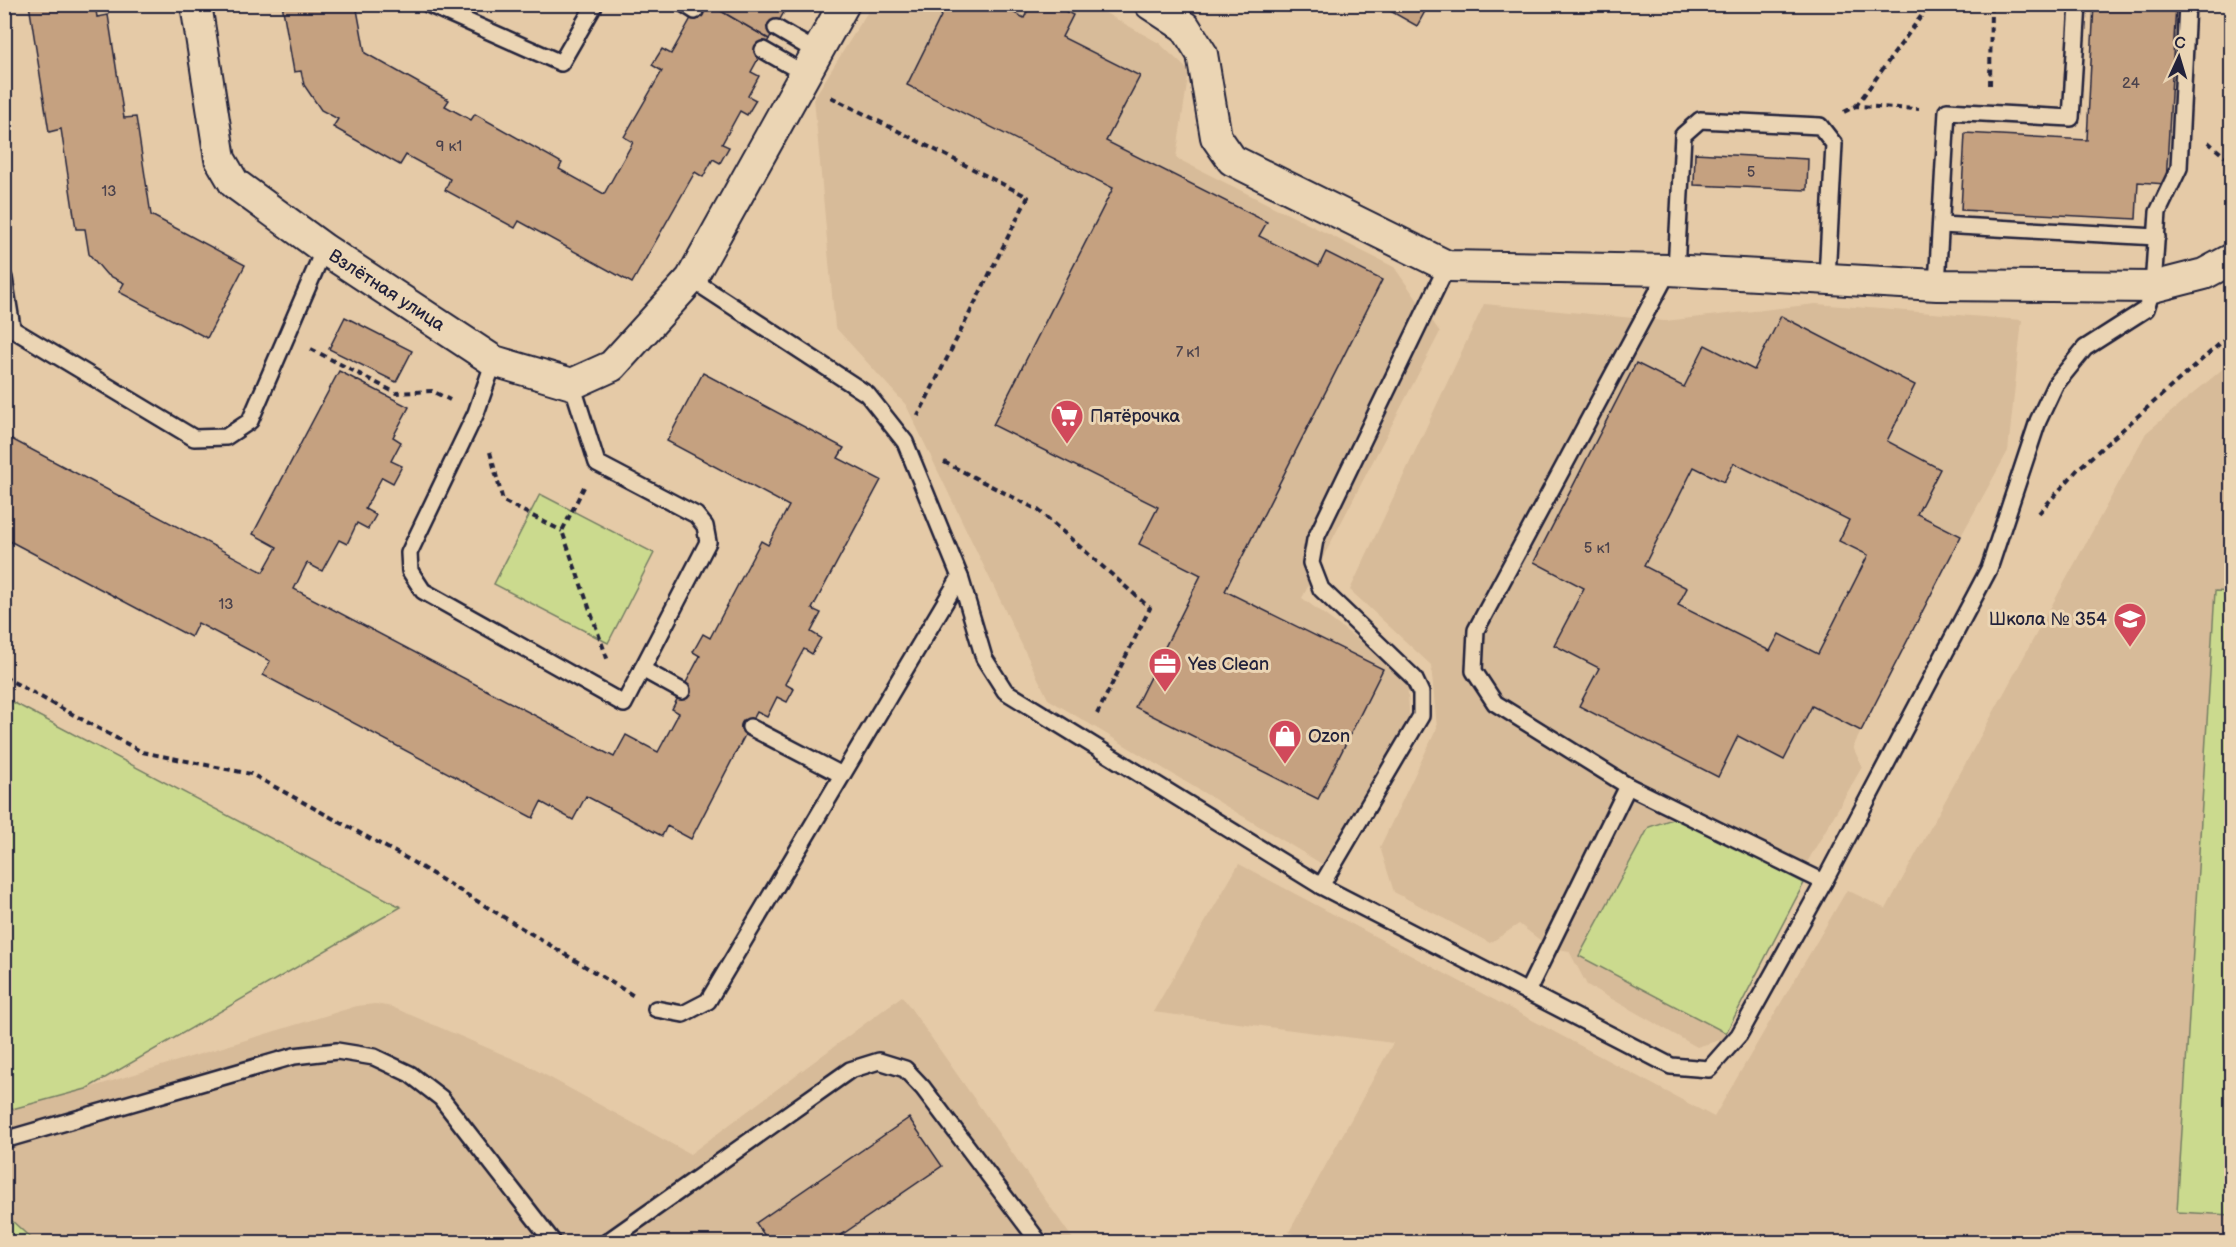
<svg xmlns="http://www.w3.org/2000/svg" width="2236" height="1247" font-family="'Balsamiq Sans',sans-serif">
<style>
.built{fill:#d7bb99}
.green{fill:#cbda8e;stroke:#767e64;stroke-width:1.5}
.building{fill:#c5a180;stroke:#22223b;stroke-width:1.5;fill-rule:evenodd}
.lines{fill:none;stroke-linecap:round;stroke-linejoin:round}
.lane-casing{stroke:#22223b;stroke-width:20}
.street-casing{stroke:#22223b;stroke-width:34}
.path{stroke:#22223b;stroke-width:4;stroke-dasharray:6 4.5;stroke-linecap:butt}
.lane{stroke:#ebd5b4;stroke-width:15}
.street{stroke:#ebd5b4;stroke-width:30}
.labels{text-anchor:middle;stroke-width:6;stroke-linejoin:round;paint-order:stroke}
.number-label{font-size:15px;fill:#4b424c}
.street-label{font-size:18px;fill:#22223b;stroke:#ebd5b4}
.poi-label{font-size:18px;fill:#22223b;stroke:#ebd5b4;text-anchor:start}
</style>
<rect width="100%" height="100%" fill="#e5caa7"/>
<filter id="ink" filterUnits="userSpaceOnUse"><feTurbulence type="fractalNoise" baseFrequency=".0167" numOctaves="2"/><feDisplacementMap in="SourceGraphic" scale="12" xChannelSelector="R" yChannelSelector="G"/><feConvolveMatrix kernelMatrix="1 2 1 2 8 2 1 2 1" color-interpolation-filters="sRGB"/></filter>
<g filter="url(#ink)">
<g class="built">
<polygon points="872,5 1091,5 1159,43 1189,71 1176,158 1394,267 1440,332 1302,598 1407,676 1410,727 1322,864 1048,699 906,405 835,327 814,98"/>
<polygon points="1484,304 1665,321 1816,304 2022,320 2008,451 1961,536 1853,747 1862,767 1802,871 1804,883 1723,1039 1697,1047 1587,985 1569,951 1549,947 1519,924 1490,943 1394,892 1380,847 1437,728 1431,665 1350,590"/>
<polygon points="2231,362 2231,1242 1308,1242 1289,1232 1393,1043 1153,1012 1239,864 1714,1117 1847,890 1886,909 2146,433"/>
<polygon points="902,996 1075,1242 5,1242 5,1111 86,1089 357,1006 375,1004 392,1007 523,1063 690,1154"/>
</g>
<g class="green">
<polygon points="540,494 654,553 608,643 494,584"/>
<polygon points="2215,591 2232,592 2231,1215 2177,1212"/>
<polygon points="5,698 401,907 86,1089 5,1111"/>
<polygon points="1678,817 1804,883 1726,1033 1579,956 1649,827"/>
<polygon points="10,1219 35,1242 5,1242 5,1220"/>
</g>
<g class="building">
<polygon points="29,4 95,4 97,17 108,15 124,118 136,117 151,215 245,265 207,338 119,292 124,283 106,274 89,254 85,229 76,229 61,129 49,132"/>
<polygon points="282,4 356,4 365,53 449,100 445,106 471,120 475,114 562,163 559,169 604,194 633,142 624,137 662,71 652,65 662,49 671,54 699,4 709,4 769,39 751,72 759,76 748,96 756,100 747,115 740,111 722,144 729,147 720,163 713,159 703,177 695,172 632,283 519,221 515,228 445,190 450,179 406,155 400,165 333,127 338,119 321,110 304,85 301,71 294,72"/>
<polygon points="709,4 801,4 798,10 788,5 769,39"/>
<polygon points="947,4 997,4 1024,18 1031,4 1051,4 1073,15 1062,37 1140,76 1106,141 1267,222 1259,236 1319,266 1326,252 1382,280 1225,591 1383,669 1318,799 1135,707 1201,575 1139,544 1158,507 993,425 1113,188 907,85"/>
<polygon points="1378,4 1429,4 1417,26"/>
<polygon points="2094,4 2176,4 2166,184 2138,182 2136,219 1961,210 1965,133 2087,140"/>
<polygon points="1695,153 1808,159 1807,190 1694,185"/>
<path d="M1781 316 1915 385 1887 441 1940 469 1917 514 1961 536 1861 731 1812 706 1784 760 1738 736 1718 777 1579 706 1599 668 1554 645 1584 588 1534 562 1636 363 1684 387 1705 345 1754 370ZM1734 463 1849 520 1839 541 1868 555 1818 654 1779 634 1770 651 1678 605 1687 588 1644 566 1694 467 1724 482Z"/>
<polygon points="345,317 412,351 396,382 329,349"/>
<polygon points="339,371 409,407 393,437 401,442 391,461 402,466 393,483 382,477 365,509 376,515 368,529 357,523 347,544 339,540 322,571 307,563 294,589 614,757 626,735 658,752 679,713 672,709 700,656 693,652 703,634 710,638 761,541 768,545 789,506 667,441 703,373 844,448 838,458 881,480 812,609 821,613 811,632 821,638 812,654 804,649 785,684 794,689 787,702 777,697 767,717 757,712 691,839 667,826 662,836 586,796 573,820 541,802 533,818 263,675 270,661 198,623 191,637 4,538 4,435 263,572 277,547 253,534"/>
<polygon points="909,1118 942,1166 831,1242 769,1242 756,1223"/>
</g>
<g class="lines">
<g class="lane-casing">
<g id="lane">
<polyline points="428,4 561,63 595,4"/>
<polyline points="684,4 695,11"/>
<polyline points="776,28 817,52"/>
<polyline points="763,50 805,74"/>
<polyline points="1941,225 2157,237"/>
<polyline points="1669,270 1476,630 1474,671 1495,703 1628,786 1824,882"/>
<polyline points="1676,270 1683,135 1700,120 1820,126 1834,144 1827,278"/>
<polyline points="4,278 12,327"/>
<polyline points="691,279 867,394 905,442 960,577 984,658 1005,691 1321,886 1671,1066 1709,1069 1739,1035 1824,882 1989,569 2038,421 2055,385 2085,348 2146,309 2153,287 2158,212 2179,168 2187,4"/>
<polyline points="1937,285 1947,111 2071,118 2078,4"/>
<polyline points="4,324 194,438 226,437 250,421 324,249"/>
<polyline points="494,361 476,413 409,553 410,571 423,591 624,704 708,542 705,526 696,515 597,463 572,384"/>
<polyline points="642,669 682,691"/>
<polyline points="750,727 842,775"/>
<polyline points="1321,886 1421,716 1421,693 1414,678 1321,589 1311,563 1315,540 1447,266"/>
<polyline points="1527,992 1628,786"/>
<polyline points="656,1009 683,1014 708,1001 960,577"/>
<polyline points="4,1140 294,1056 337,1051 374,1057 410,1074 441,1098 553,1242"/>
<polyline points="607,1242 850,1070 879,1061 905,1069 923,1088 1039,1242"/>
</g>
</g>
<g class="street-casing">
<g id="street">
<polyline points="196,4 220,159 234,183 324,249 494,361 572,384 612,366 691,279 844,4"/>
<polyline points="1150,4 1185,27 1202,54 1216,137 1232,160 1447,266 1669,270 1937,285 2153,287 2204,274 2232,259"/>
</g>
</g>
<g class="path">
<polyline points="1990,85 1991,4"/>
<polyline points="831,97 1028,197 918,416"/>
<polyline points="1856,106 1930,4"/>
<polyline points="1844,112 1856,106 1919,109"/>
<polyline points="2208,142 2224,156 2232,157"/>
<polyline points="311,349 396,393 432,391 450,400"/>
<polyline points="490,452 503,501 562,531"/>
<polyline points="944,462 1038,510 1150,608 1097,714"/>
<polyline points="584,487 562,531 608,661"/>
<polyline points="2039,513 2079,468 2232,333"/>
<polyline points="4,677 142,752 251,774 406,858 634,996"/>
</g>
<use href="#lane" class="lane"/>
<use href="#street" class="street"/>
</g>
</g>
<defs>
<g id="supermarket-pin" transform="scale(1.725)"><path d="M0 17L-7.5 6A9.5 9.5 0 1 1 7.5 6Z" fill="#d1495b" stroke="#ebd5b4"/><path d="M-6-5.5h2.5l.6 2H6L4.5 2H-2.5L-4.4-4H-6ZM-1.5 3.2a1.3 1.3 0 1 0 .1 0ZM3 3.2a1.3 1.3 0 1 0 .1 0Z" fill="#fff"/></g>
<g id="school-pin" transform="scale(1.725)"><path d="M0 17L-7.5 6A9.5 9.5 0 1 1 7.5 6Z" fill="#d1495b" stroke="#ebd5b4"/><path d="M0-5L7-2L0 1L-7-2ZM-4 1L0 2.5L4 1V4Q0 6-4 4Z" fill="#fff"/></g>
<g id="office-pin" transform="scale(1.725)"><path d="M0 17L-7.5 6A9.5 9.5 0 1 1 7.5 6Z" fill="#d1495b" stroke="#ebd5b4"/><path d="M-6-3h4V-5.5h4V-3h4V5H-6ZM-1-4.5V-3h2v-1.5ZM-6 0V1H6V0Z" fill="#fff"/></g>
<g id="shop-pin" transform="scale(1.725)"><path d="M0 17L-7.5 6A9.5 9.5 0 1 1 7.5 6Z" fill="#d1495b" stroke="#ebd5b4"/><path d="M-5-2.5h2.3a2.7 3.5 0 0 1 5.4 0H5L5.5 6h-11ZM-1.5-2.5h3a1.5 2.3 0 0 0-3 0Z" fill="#fff"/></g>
</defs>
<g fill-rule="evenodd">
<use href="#supermarket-pin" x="1067" y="416"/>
<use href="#school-pin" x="2130" y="619"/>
<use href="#office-pin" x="1165" y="664"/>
<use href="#shop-pin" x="1285" y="736"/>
</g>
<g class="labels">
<g class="number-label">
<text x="2131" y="88">24</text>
<text x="449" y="151">9 к1</text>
<text x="1751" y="177">5</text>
<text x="109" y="196">13</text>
<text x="1188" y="357">7 к1</text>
<text x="1597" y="553">5 к1</text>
<text x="226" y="609">13</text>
</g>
<g class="street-label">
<text transform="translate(387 290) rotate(33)" y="6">Взлётная улица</text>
</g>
<g class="poi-label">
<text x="1090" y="422">Пятёрочка</text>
<text x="2107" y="625" text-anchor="end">Школа № 354</text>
<text x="1188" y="670">Yes Clean</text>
<text x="1308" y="742">Ozon</text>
</g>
</g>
<rect width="2236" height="1247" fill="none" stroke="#ebd5b4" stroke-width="24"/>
<rect x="12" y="12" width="2212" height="1223" fill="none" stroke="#22223b" stroke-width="2" filter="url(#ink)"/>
<g transform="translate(2179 57) rotate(4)" stroke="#ebd5b4" stroke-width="4.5" paint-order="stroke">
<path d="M0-4.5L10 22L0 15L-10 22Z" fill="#22223b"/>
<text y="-9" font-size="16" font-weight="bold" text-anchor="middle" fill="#22223b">С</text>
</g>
</svg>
